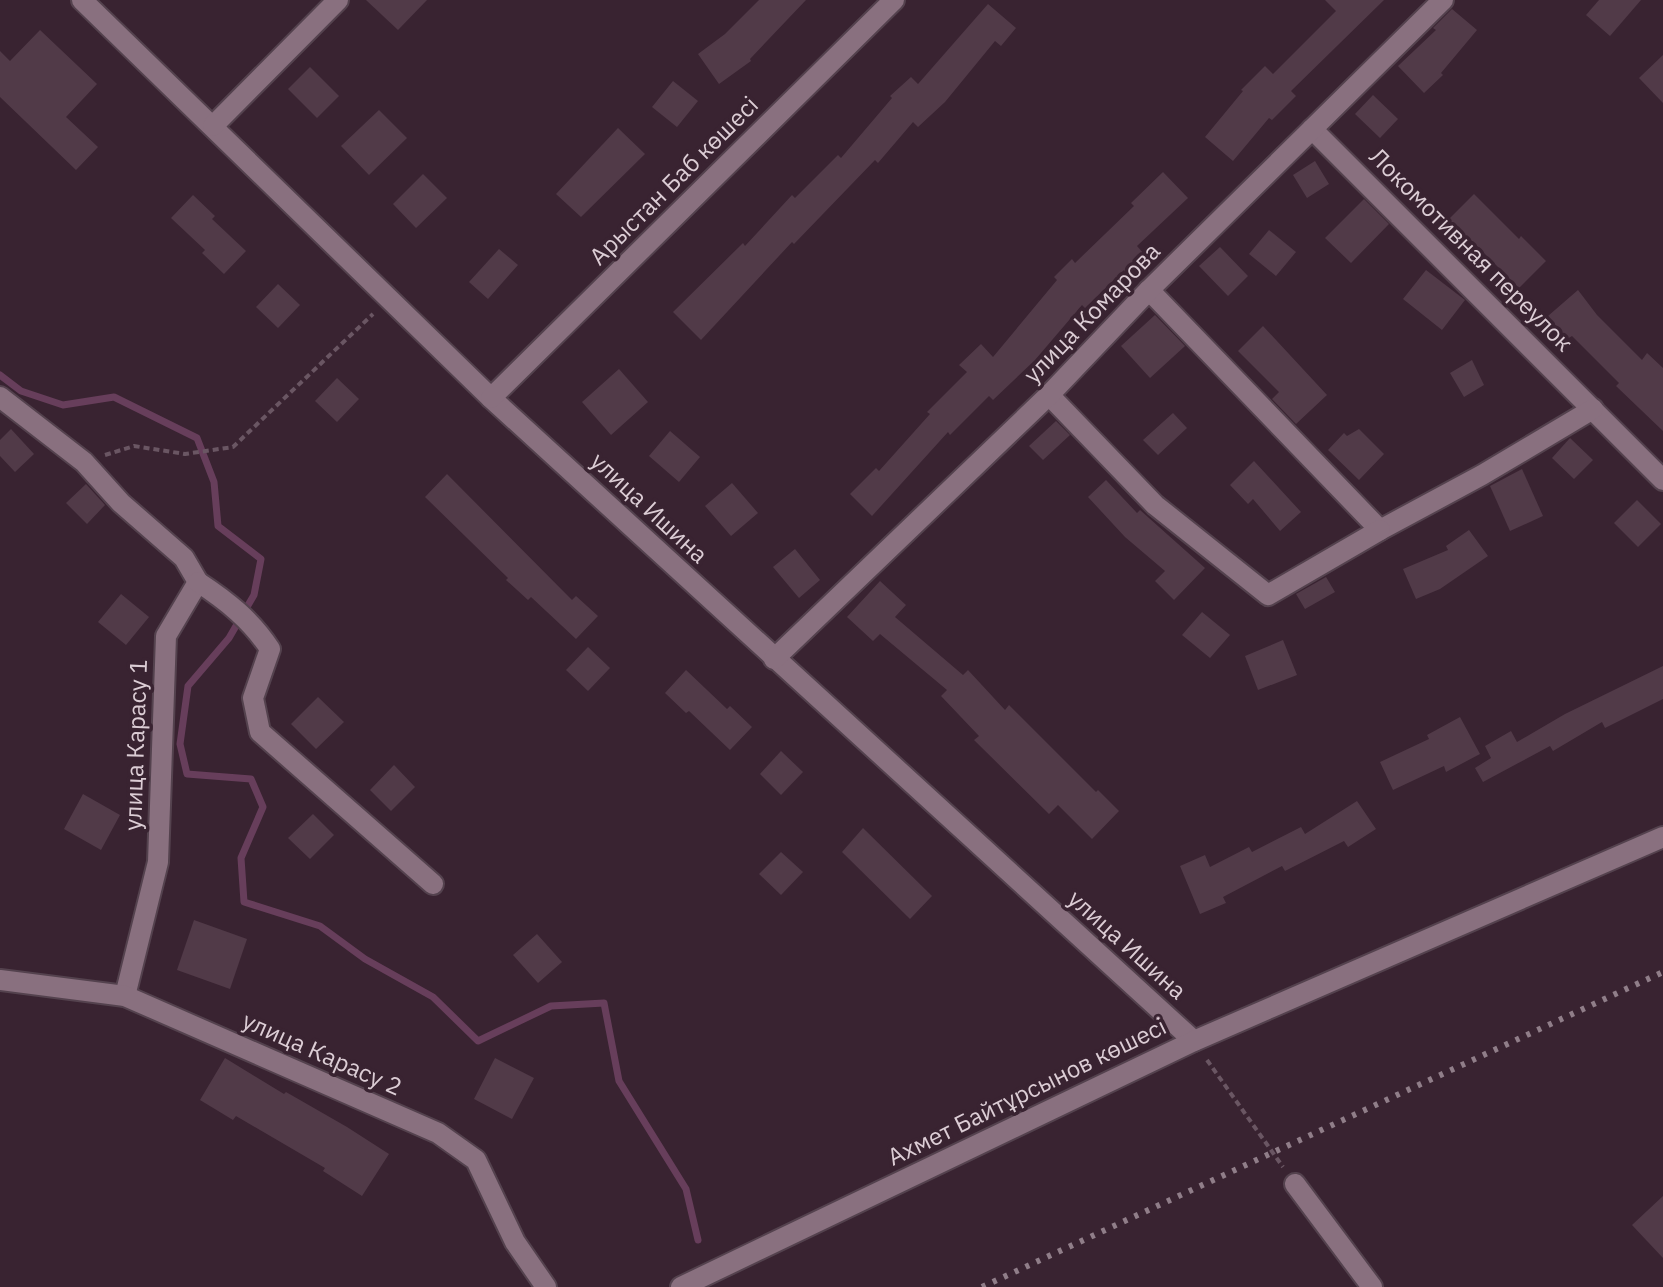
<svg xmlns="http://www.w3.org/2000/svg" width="1663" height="1287" font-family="'IBM Plex Sans',sans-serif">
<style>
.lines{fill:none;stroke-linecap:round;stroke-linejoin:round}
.stream{stroke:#673e5b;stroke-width:7}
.building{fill:#513a48}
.minor-casing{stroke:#54424e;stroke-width:24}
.path{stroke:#6a5663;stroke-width:4;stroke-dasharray:6 4;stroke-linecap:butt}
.minor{stroke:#89707f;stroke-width:20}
.rail{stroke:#907e89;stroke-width:6;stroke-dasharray:4 8;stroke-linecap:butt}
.labels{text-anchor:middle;stroke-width:7;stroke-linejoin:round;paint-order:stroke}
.street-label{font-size:24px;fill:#dccdd5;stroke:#392331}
</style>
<rect width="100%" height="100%" fill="#392331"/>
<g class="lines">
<polyline class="stream" points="0,375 21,391 63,405 114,397 197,438 214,482 218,526 261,559 254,595 229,638 188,686 180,744 187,774 251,779 263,807 241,858 244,902 320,926 365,959 433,997 478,1041 551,1006 604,1003 619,1081 686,1189 698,1240"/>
</g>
<g class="building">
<polygon points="366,0 427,0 398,30"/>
<polygon points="759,0 806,0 750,59 751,61 719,84 698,54 725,34"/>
<polygon points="1325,0 1384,0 1291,91 1296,96 1272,120 1269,118 1233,161 1205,137 1243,91 1241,90 1265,66 1273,74 1336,11"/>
<polygon points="1599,0 1641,0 1610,36 1586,15"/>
<polygon points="988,4 1016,28 1001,46 995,41 945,102 918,127 913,122 878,163 875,160 794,244 792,242 701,340 673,312 743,243 745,246 792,195 795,198 838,155 841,158 892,98 890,96 911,77 918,84"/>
<polygon points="1452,9 1477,30 1441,73 1443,75 1424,93 1398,66 1436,30 1433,28"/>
<polygon points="40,30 97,84 66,117 98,147 76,170 0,97 0,51 10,61"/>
<polygon points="1663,55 1663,103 1639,78"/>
<polygon points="310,67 339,96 317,118 288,89"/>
<polygon points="673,81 698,101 677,127 652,107"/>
<polygon points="1373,95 1398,119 1380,138 1355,114"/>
<polygon points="379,110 407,138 369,175 341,146"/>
<polygon points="618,128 645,154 581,217 556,194"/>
<polygon points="1315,161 1329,184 1307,198 1293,175"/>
<polygon points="1163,172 1188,198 1137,246 1144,254 1125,272 1124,270 1085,308 1082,305 1035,360 993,400 989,396 950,435 948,432 872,516 850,494 876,468 879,471 930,414 927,412 967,372 959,365 981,344 993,357 1057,280 1054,277 1072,259 1075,263 1134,206 1131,203"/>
<polygon points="423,174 447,198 416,228 393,204"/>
<polygon points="1474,194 1519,239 1521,236 1546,261 1519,288 1469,238 1466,240 1447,221"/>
<polygon points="193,195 215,216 212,219 246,251 224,274 202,253 205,250 171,218"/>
<polygon points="1364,199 1389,224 1351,263 1325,238"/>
<polygon points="1269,230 1296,252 1276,276 1249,254"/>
<polygon points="1220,247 1248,276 1228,296 1199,266"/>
<polygon points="499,249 518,265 488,299 469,282"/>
<polygon points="1426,270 1465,300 1442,330 1403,299"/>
<polygon points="278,284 300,305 278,328 256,307"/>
<polygon points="1578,290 1597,315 1642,360 1647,353 1663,368 1663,431 1616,386 1619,383 1572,336 1567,339 1548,316"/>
<polygon points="1155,315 1185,346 1150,378 1121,346"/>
<polygon points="1263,326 1327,395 1296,424 1272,399 1279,392 1238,351"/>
<polygon points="1472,360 1484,385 1464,397 1450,373"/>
<polygon points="619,369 648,402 611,435 582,402"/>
<polygon points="337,378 359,399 337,422 315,401"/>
<polygon points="1173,413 1187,428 1158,455 1143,440"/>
<polygon points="1056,421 1070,435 1043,460 1029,446"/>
<polygon points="11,429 34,454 15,472 0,456 0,440"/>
<polygon points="1359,429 1384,454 1359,480 1328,450 1344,433 1347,436"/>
<polygon points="670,431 700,457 679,482 649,456"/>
<polygon points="1570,438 1593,460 1574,479 1552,458"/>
<polygon points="1254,461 1301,512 1280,531 1253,499 1248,504 1230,485"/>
<polygon points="1522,469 1543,516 1510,531 1490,486"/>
<polygon points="447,474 572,600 576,596 598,616 576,639 531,597 528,600 506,580 508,578 425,497"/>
<polygon points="1106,480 1137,513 1140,510 1205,568 1174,600 1155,581 1165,571 1125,537 1088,497"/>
<polygon points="732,483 758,513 731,536 705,506"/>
<polygon points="86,484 105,505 87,524 66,503"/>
<polygon points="1637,500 1661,524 1638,547 1614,523"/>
<polygon points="1469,530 1488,556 1440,589 1416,599 1403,569 1448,550 1446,546"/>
<polygon points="795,549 820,580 799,598 773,567"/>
<polygon points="1326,577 1335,592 1305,609 1296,594"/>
<polygon points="880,581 906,605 895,617 963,675 968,670 1005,710 1009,705 1096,792 1098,790 1119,811 1092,839 1058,805 1049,814 974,740 979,736 941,696 947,690 880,634 873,641 847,617"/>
<polygon points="121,594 149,617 126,645 98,622"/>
<polygon points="1202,612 1230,635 1210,658 1182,635"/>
<polygon points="1283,640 1297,675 1258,690 1245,656"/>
<polygon points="588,647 610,668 588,691 566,670"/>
<polygon points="1663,666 1663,699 1605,728 1602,722 1553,751 1550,746 1483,782 1475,768 1491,758 1485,746 1511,731 1517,742 1565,714"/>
<polygon points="686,670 727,709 730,706 752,727 730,750 689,711 686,713 665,693"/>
<polygon points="318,697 344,722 316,749 291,724"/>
<polygon points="1460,717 1480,754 1446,772 1444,766 1393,790 1380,762 1429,739 1427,735"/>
<polygon points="781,751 803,772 781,795 760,774"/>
<polygon points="394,765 415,787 391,811 370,790"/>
<polygon points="83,794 120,815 101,850 64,829"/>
<polygon points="1357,801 1376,829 1348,847 1344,841 1285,871 1282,866 1223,897 1226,903 1200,914 1180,866 1205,855 1210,867 1249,847 1252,852 1301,827 1305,834"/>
<polygon points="313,814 334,835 310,859 288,838"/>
<polygon points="863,828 932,896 910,919 842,852"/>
<polygon points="781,852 803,872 781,895 759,874"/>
<polygon points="194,920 247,939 230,989 177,970"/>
<polygon points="537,934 562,962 538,983 513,955"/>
<polygon points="225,1058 284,1094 286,1092 347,1127 389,1154 362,1196 323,1171 325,1168 236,1116 233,1120 200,1100"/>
<polygon points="495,1058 534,1078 512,1119 474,1099"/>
<polygon points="1663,1196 1663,1258 1632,1225"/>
</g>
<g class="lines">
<g class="minor-casing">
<g id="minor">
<polyline points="82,0 491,398 1194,1041"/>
<polyline points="213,126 338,0"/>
<polyline points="1312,129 1663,480"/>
<polyline points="1149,290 1380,530 1482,475 1593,409"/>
<polyline points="1049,395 1155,505 1268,595 1380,530"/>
<polyline points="0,397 84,462 121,503 184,558 198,582 166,636 158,862 125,996"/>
<polyline points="491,398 894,0"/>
<path d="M198 582C227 601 251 620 270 649L253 698 260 732 433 884"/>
<polyline points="774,659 1049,395 1149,290 1443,0"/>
<polyline points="0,980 125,996 438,1133 476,1160 515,1242 546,1287"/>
<polyline points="1295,1184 1372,1287"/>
<polyline points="681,1287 1194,1041 1663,837"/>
</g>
</g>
<g class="path">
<polyline points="105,455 134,446 185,454 233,447 373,314"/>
<polyline points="1207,1060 1283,1167"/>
</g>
<use href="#minor" class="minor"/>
<polyline class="rail" points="982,1287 1663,972"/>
</g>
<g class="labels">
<g class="street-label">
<text transform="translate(674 181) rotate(-45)" y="8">Арыстан Баб көшесі</text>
<text transform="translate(1471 250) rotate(45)" y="8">Локомотивная переулок</text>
<text transform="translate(1092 313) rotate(-46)" y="8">улица Комарова</text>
<text transform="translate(649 508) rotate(43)" y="8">улица Ишина</text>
<text transform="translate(136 745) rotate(-88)" y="8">улица Карасу 1</text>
<text transform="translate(1127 945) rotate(42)" y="8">улица Ишина</text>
<text transform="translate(322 1054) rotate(24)" y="8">улица Карасу 2</text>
<text transform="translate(1027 1092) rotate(-26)" y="8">Ахмет Байтұрсынов көшесі</text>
</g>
</g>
</svg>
